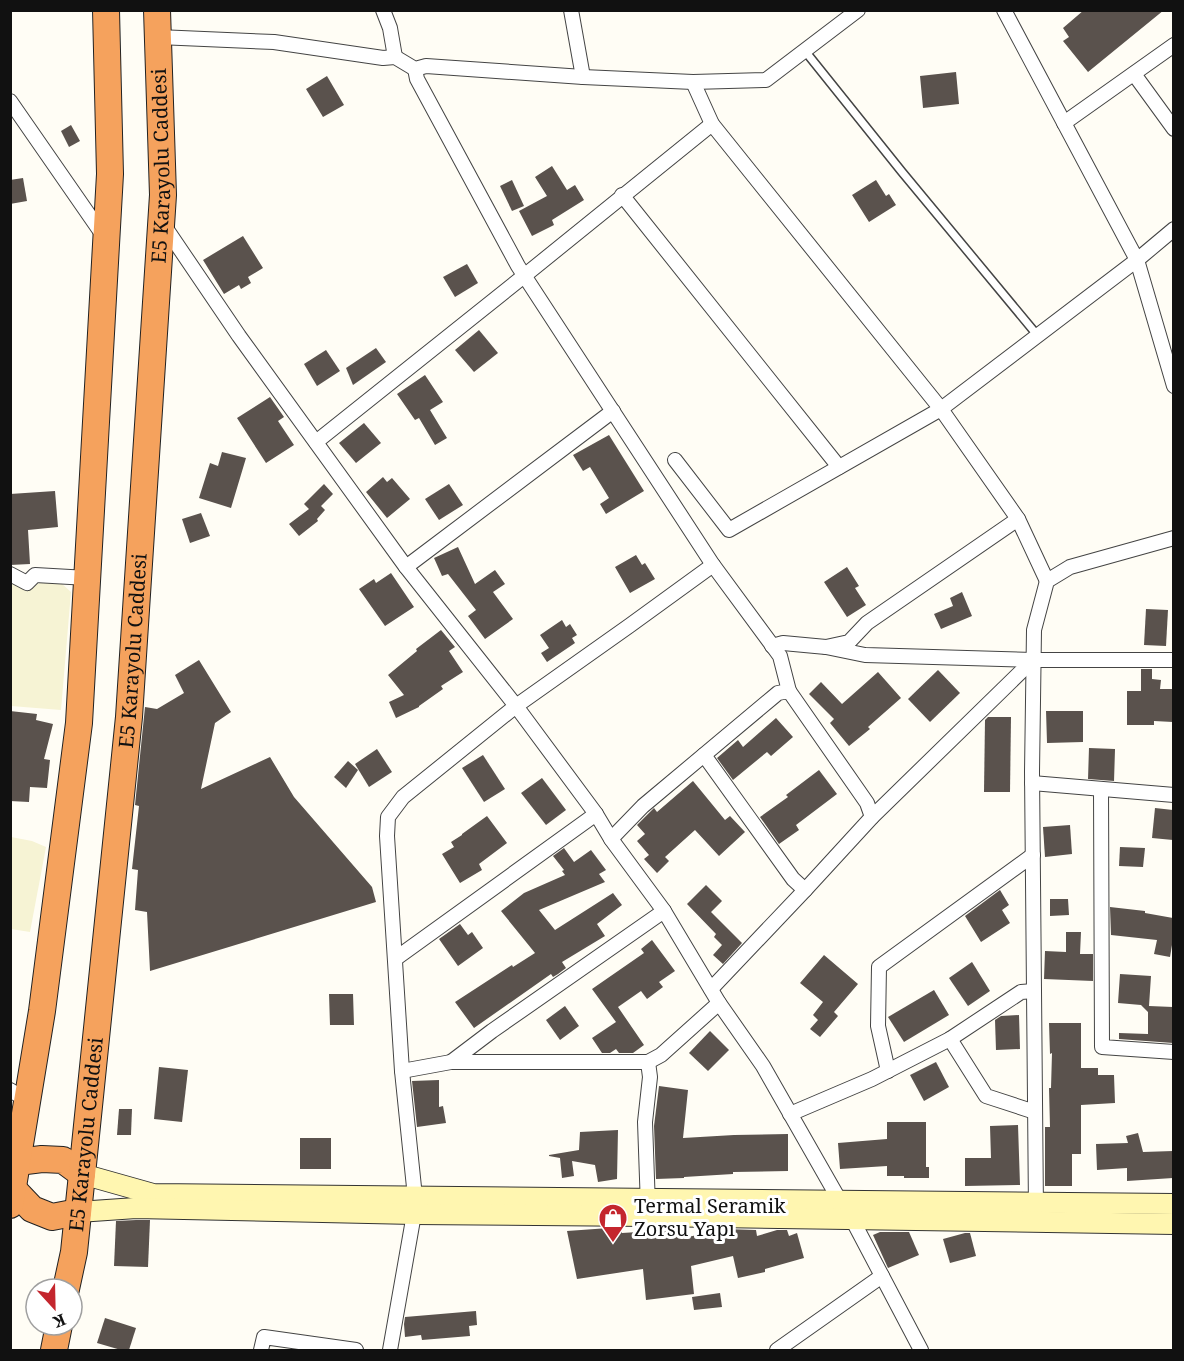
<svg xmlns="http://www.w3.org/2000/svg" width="1184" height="1361" font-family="'Noto Serif',serif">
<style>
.farmland{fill:#f6f3d4}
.building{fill:#5a524d}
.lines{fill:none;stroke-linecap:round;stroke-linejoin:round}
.lane-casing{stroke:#444;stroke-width:10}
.street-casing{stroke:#444;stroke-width:16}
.secondary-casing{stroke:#333;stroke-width:22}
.highway-casing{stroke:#222;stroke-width:28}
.lane{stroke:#fff;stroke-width:7}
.street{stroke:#fff;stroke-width:14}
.secondary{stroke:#fff6b0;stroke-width:20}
.highway{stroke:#f5a25d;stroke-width:26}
.labels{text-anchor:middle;stroke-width:6;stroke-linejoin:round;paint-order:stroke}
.street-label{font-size:20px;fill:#111;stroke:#fff}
.poi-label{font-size:20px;fill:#111;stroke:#fff;text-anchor:start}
</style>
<rect width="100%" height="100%" fill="#fffdf5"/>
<g class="farmland">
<polygon points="10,581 26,588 40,583 61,583 71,592 61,710 11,706"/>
<polygon points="11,837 32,841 46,847 30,932 11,929"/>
</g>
<g class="building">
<polygon points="1084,10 1164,10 1088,72 1063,41 1069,37 1063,28"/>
<polygon points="956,72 959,104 923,108 920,76"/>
<polygon points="327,76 344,105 323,117 306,89"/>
<polygon points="71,125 80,141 69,147 61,131"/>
<polygon points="552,166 567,190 575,185 584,200 552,220 554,225 532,236 519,211 547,196 535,177"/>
<polygon points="23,178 27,201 10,204 10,180"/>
<polygon points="512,180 524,206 512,211 500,186"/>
<polygon points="876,180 886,196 889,194 896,205 869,222 852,195"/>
<polygon points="243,236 263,268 248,277 251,283 241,289 239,285 224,294 203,260"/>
<polygon points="467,264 478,283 455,297 443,277"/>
<polygon points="479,330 498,353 474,372 455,350"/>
<polygon points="376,348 386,362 353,385 346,368"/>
<polygon points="326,350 340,371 317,386 304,364"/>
<polygon points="425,375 443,402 430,410 447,438 435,445 419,418 415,420 397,394"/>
<polygon points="270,397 284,417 278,421 294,445 266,463 237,418"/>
<polygon points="364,423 381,443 356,463 339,443"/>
<polygon points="609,435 644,491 606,514 600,504 609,498 590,467 583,471 573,455"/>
<polygon points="222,452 246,458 231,508 199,498 210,463 218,466"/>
<polygon points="383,477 387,482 392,478 410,499 387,518 366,492"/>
<polygon points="324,484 333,494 321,506 325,510 317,519 318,521 299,536 289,524 309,509 304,504"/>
<polygon points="449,484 463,505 439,520 425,499"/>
<polygon points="55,491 58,527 28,530 30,564 10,565 10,494"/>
<polygon points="201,513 210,536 190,543 182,519"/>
<polygon points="458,547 475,584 495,570 505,584 493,592 513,619 485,639 468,616 476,610 448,574 442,576 434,558"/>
<polygon points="636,555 642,565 645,563 655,579 630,593 615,567"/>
<polygon points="847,567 859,586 855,588 866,605 847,617 824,582"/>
<polygon points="391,573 414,607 385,626 359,589 374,579 376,583"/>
<polygon points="962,592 972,616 941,629 934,614 953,606 950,598"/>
<polygon points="1146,609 1168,610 1166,646 1144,645"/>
<polygon points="562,620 566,627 570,624 577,635 572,638 575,643 547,662 541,653 549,648 540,635"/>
<polygon points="441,630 455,647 449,651 463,672 441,686 443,689 419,706 419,707 396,718 389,702 404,695 388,675 417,651 416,649"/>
<polygon points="199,660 231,712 215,723 201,789 270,757 294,797 372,887 376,902 150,971 147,912 135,910 138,870 132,869 139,806 135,805 145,707 157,709 184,693 175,675"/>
<polygon points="1141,669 1152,669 1152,679 1161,680 1160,689 1173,689 1173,722 1154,721 1154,725 1127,725 1127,691 1141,691"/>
<polygon points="938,670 960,693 930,722 908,699"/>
<polygon points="878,672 901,698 868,727 870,729 849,746 830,723 834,719 809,694 821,682 842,704"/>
<polygon points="10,711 37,714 36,720 53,724 44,759 50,760 47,788 30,787 29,802 10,801"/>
<polygon points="1046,711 1083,711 1083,742 1047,743"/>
<polygon points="988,717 1011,717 1010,792 984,792 985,720"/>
<polygon points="776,718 793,737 771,756 767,752 733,780 717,758 738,740 743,747"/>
<polygon points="1089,748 1115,749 1114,781 1088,779"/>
<polygon points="377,749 392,772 369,787 355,764"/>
<polygon points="483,755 505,789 484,802 462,768"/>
<polygon points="348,761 358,770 346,788 334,777"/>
<polygon points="819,770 837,794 796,825 799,830 779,844 760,817 788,797 786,795"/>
<polygon points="542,778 566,810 546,825 521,793"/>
<polygon points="693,781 725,820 730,816 745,832 719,856 695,830 665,857 669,861 657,873 644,859 649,855 637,841 645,834 637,825 654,808 657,812"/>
<polygon points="1155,808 1173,810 1173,840 1152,838"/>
<polygon points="487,816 507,843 479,864 482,870 460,883 442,854 454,847 451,842 462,835 462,834"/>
<polygon points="1070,825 1072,854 1045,857 1043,827"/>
<polygon points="1120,847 1145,848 1143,867 1119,866"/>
<polygon points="564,848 574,862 591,850 606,870 599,874 605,882 539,910 555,930 613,893 622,905 597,924 605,936 562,962 566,968 558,974 553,977 551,974 474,1028 455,1002 512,965 513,967 535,953 501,911 524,893 565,875 562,871 564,870 553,856"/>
<polygon points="706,885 722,901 711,912 742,943 723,964 713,955 722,945 714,937 716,934 687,904"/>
<polygon points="1000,890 1009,905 1002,910 1010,923 981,942 965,916"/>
<polygon points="1050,899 1068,899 1069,915 1050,916"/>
<polygon points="1110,907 1145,911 1145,913 1173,918 1173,945 1172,945 1170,957 1154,954 1157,940 1111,935"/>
<polygon points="460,924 468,935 472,932 483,948 458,966 439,939"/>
<polygon points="1066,932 1081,932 1080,954 1093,954 1093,981 1044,979 1045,951 1066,952"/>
<polygon points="652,940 675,971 659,982 663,987 647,999 641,991 618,1007 644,1045 633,1053 619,1053 616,1049 610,1053 602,1053 592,1038 616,1022 592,989 644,953 641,949"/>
<polygon points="824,955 858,984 834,1012 838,1016 820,1037 810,1029 818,1020 813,1015 823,1002 800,983"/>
<polygon points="972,962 990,991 968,1006 949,978"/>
<polygon points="1120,974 1151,976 1149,1006 1173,1007 1173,1043 1119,1039 1119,1033 1148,1034 1148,1012 1141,1005 1118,1003"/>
<polygon points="934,990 949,1015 904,1042 888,1017"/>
<polygon points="329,994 353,994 354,1025 330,1025"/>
<polygon points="565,1006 579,1026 560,1040 546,1020"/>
<polygon points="1019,1015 1020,1049 996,1050 995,1020 1001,1016"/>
<polygon points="1049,1023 1081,1023 1081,1068 1098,1068 1098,1075 1114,1075 1115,1103 1081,1105 1081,1154 1072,1154 1072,1186 1045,1186 1045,1127 1050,1127 1049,1088 1051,1088 1052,1053 1050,1054"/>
<polygon points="710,1031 729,1050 708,1071 689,1053"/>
<polygon points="936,1062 949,1087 924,1101 910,1075"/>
<polygon points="159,1067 188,1070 182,1122 154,1119"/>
<polygon points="439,1080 439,1107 443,1106 446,1123 417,1127 412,1081"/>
<polygon points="659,1086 688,1090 683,1138 734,1135 788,1134 788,1171 733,1172 733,1174 684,1177 684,1178 656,1179 654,1126"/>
<polygon points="119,1109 132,1109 131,1135 117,1135"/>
<polygon points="887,1122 926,1122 926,1167 929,1167 929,1178 904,1178 904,1176 887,1176 887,1166 840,1169 838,1143 887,1139"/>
<polygon points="1018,1125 1020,1185 965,1186 965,1158 991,1158 990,1126"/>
<polygon points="618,1130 617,1179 598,1182 595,1165 572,1161 574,1176 562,1178 560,1158 549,1156 549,1155 579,1150 580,1132"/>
<polygon points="1138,1133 1143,1152 1173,1151 1173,1178 1127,1181 1127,1168 1097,1170 1096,1144 1128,1143 1126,1136"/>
<rect x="300" y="1138" width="31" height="31"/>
<polygon points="136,1220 150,1220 148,1267 114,1266 116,1221"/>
<polygon points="609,1228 621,1228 622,1233 687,1229 688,1237 724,1229 756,1230 757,1236 777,1230 787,1230 789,1236 797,1233 804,1258 765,1269 765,1272 738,1278 733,1256 691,1266 694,1294 646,1300 643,1269 577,1279 567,1231"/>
<polygon points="880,1232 909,1232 919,1255 888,1268 873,1235"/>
<polygon points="965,1233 970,1233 976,1256 950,1263 943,1239"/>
<polygon points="720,1293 722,1307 694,1310 692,1297"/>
<polygon points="476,1311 477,1325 469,1326 470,1336 422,1340 421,1335 405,1337 404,1324 405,1317"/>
<polygon points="105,1318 136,1328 129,1350 121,1350 97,1343"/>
</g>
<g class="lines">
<g class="lane-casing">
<polyline id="lane" points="805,51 902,172 1038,336"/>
</g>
<g class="street-casing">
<g id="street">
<polyline points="383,10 390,28 395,57"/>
<polyline points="571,10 583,77"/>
<polyline points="1004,10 1137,260 1174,386"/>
<polyline points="158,37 274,42 383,58 395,57 415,69 426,66 583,77 693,82 766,80 858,10"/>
<polyline points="415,69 417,79 518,266 713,565 780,656 789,691"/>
<polyline points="1134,74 1174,129"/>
<polyline points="693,82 712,124 941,409 1018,519 1047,581"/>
<polyline points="10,101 105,238"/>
<polyline points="1064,123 1174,45"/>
<polyline points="622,195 839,467"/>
<polyline points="163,224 239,336 406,567 516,706 596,814 611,839 664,911 719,1003 763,1066 840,1201 852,1219 921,1350"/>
<polyline points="316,442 524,276 712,124"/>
<polyline points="675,460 729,530 941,409 1137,260 1174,229"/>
<polyline points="406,567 613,411"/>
<polyline points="10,574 27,583 35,575 88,578"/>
<polyline points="772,646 783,643 826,647 849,642 867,623 1018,519"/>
<polyline points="826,647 865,655 1033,660 1174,660"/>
<polyline points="704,755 793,879 805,890"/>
<polyline points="1032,783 1174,795"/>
<polyline points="1101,790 1102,1047 1174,1052"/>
<polyline points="611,839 643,806 778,693 789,691 867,803 872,817"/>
<polyline points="395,959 596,814"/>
<polyline points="711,989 805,890 872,817 1033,660"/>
<polyline points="1034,991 1021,992 950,1039 986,1096 1035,1112"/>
<polyline points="451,1062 492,1031 664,911"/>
<polyline points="648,1062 650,1077 645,1122 648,1207"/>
<polyline points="402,1071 451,1062 648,1062 661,1055 719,1003"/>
<polyline points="888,1071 878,1026 879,967 1033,855"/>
<polyline points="10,1090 28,1101"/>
<polyline points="790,1114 872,1079 950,1039"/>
<polyline points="1036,1210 1032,772 1034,630 1047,581 1070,567 1174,538"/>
<polyline points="261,1350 264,1337 356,1350"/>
<polyline points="390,1350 414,1214 415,1197 402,1071 387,836 388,817 403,797 516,706 629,626 713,565"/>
<polyline points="777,1350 882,1276"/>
</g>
</g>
<g class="secondary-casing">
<g id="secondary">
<polyline points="82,1174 153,1194 1174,1204"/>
<polyline points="78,1212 136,1208 414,1214 649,1216 1174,1224"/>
</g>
</g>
<g class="highway-casing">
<g id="highway">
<polyline points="18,1162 42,1159 63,1160 82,1174"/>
<polyline points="13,1189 32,1209 52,1217 78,1212"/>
<polyline points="10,1205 42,1011 79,723 110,174 106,10"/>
<path id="s1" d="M66 1289 74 1252 129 717 163 195 157 10"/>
<polyline points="54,1350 59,1325"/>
</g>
</g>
<use href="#lane" class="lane"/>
<use href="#street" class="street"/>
<use href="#secondary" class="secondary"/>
<use href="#highway" class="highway"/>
</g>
<defs>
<g id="shop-pin" transform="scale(1.5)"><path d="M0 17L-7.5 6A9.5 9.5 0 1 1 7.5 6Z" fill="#c4262e" stroke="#fff"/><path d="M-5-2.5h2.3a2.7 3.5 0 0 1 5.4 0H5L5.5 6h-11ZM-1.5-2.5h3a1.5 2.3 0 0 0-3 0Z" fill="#fff"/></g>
</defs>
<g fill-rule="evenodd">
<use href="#shop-pin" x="613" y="1218"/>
</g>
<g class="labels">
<g class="street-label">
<text dy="7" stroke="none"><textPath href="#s1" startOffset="1128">E5 Karayolu Caddesi</textPath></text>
<text dy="7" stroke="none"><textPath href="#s1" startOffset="642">E5 Karayolu Caddesi</textPath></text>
<text dy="7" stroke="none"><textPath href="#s1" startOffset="156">E5 Karayolu Caddesi</textPath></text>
</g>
<g class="poi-label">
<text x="634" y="1213">Termal Seramik<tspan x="634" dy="23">Zorsu Yapı</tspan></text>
</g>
</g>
<rect width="1184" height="1361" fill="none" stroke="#111111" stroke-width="24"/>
<g transform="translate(54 1307) rotate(158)"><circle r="28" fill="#ffffff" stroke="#a0a0a0" stroke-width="1.5"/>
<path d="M0-4.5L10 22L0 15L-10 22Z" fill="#c4262e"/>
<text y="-9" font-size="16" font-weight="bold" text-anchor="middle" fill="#111111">K</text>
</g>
</svg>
